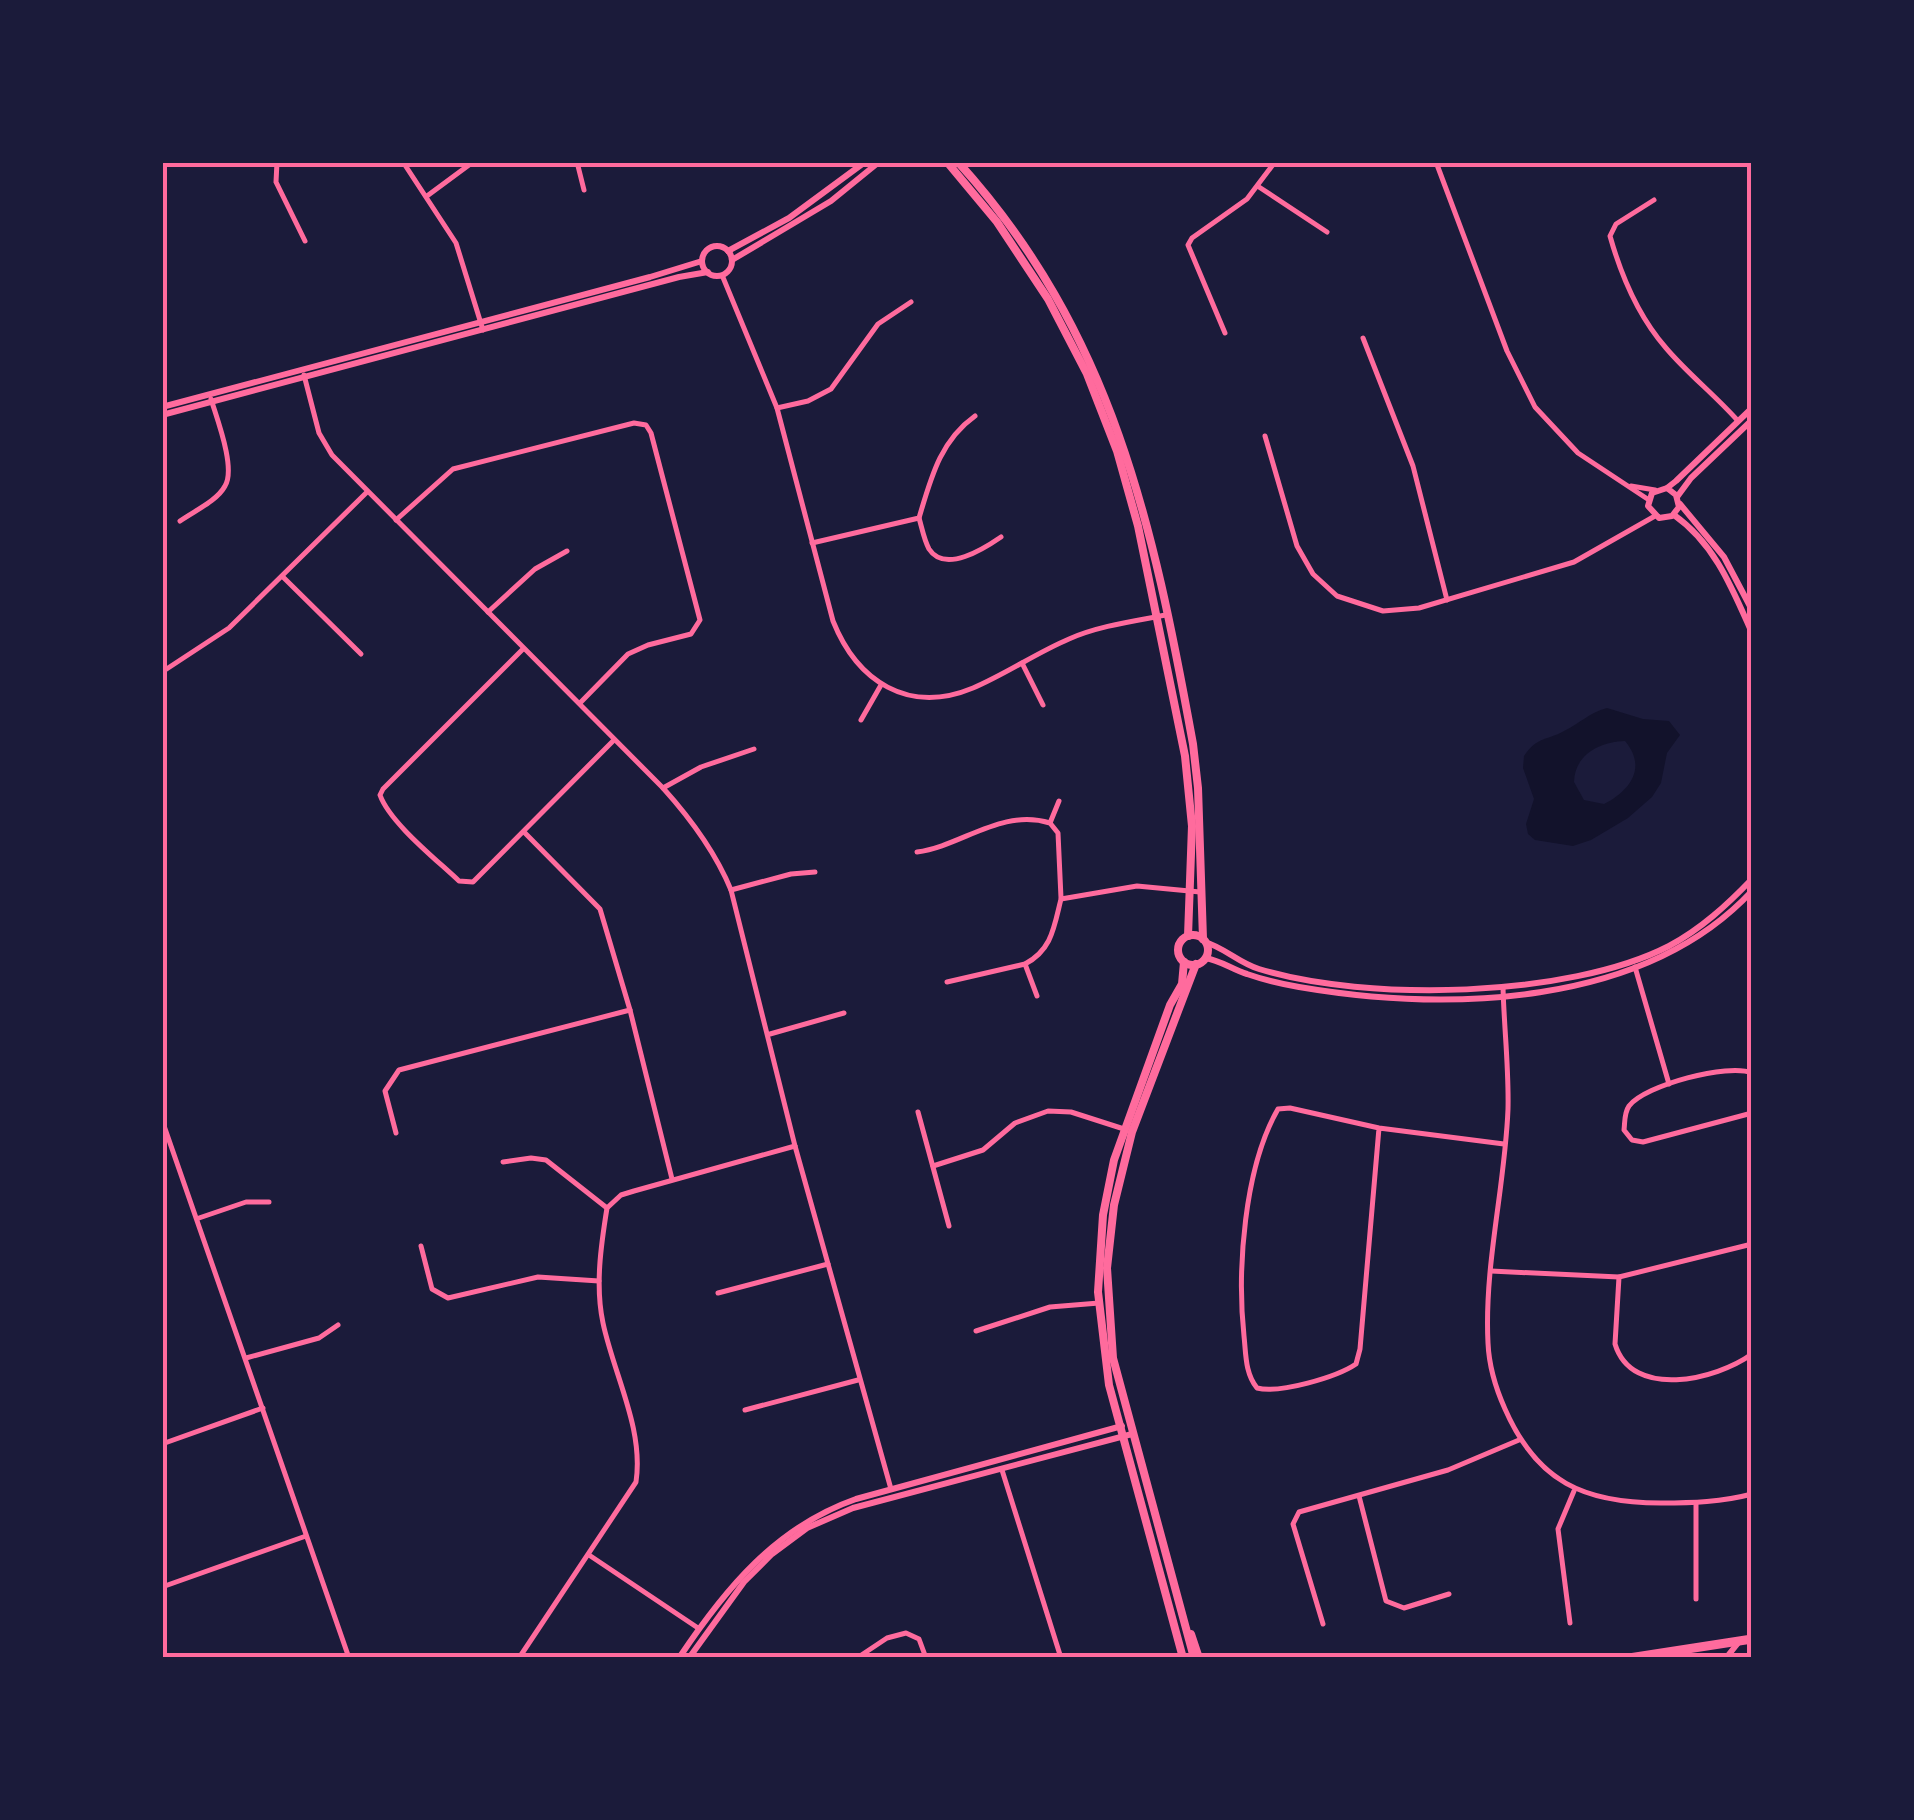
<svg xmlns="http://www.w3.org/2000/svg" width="1914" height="1820" font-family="'Noto Serif',serif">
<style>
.water{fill:#12122b;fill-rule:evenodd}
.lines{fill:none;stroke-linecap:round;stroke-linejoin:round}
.minor{stroke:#ff6b9d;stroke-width:5}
.tertiary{stroke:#ff6b9d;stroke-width:6}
.secondary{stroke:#ff6b9d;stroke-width:8}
.trunk{stroke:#ff6b9d;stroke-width:9}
.neatline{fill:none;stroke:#ff6b9d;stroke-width:4}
</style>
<rect width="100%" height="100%" fill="#1b1b3a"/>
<path class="water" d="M1607 708 1643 719 1669 721 1680 735 1667 753 1661 783 1652 797 1628 818 1591 840 1573 846 1535 840 1528 834 1526 824 1534 799 1523 768 1524 756C1538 736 1546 741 1564 731 1580 723 1589 713 1607 708ZM1625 741C1647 767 1631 790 1604 804L1584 800 1574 782C1575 754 1600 742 1625 741Z"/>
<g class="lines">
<g class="minor">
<polyline points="277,162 276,182 305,241"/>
<polyline points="403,162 456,243 483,330"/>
<polyline points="577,162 584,190"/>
<polyline points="1436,162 1507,351 1535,407 1578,453 1649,500"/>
<polyline points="1259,187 1327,232"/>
<polyline points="427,196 473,162"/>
<path d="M1654 200 1616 224 1610 236C1621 275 1638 316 1666 348 1688 374 1715 395 1738 421"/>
<path d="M722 275 777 408 833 621C857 681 908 715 973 688 1006 674 1036 653 1069 639 1098 626 1135 621 1166 615"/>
<polyline points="1225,333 1188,245 1192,238 1247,199 1275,162"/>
<polyline points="1363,338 1413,466 1447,600"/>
<path d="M304 375 319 433 332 455 663 788C691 819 715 851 731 890L795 1146 891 1489"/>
<polyline points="777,408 808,401 831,389 878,324 911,302"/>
<polyline points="1265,436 1297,546 1313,574 1337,596 1383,611 1419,608 1574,562 1655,516"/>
<polyline points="1631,486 1655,490"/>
<path d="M919 518C922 528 924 540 929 549 945 574 985 548 1001 537"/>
<polyline points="396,520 453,469 634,423 646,425 651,433 700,620 691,634 648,645 628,654 580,703"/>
<path d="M180 521C194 511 217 501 225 486 236 468 217 419 211 399"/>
<path d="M812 543 919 518C931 478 940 441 975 416"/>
<polyline points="283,577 361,654"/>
<polyline points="488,612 535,569 567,551"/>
<path d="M523 649 383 789 380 795C390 823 437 860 459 881L473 882 614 740"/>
<polyline points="1022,663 1043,705"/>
<polyline points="162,672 229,628 366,493"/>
<polyline points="861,720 881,685"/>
<polyline points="663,788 701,767 754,749"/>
<polyline points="1050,823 1059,801"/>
<polyline points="524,832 600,909 630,1010 672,1179"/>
<path d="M917 852C962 846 1001 808 1050 823L1058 833 1061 898"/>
<polyline points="731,890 791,874 815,872"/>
<polyline points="1025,964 1037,996"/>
<polyline points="1635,967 1669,1084"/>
<path d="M947 982 1025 964C1052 950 1054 927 1061 899L1137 886 1200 892"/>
<path d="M1503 987C1504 1028 1509 1068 1508 1109 1505 1187 1484 1265 1488 1343 1489 1366 1496 1389 1505 1409 1537 1482 1584 1503 1661 1503 1692 1503 1722 1502 1752 1494"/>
<polyline points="770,1034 844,1013"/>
<path d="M1752 1073C1728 1063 1645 1085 1629 1106 1624 1113 1625 1122 1624 1130L1632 1140 1643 1142 1752 1113"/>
<polyline points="918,1112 949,1226"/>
<polyline points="162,1120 349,1658"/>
<path d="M1379 1128 1360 1349 1356 1364C1337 1377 1279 1394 1257 1388 1245 1373 1246 1354 1244 1336 1237 1270 1244 1168 1278 1109L1290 1108 1379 1128 1504 1144"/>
<polyline points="396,1133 385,1091 399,1070 630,1010"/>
<polyline points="503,1162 531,1158 546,1160 607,1208"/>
<polyline points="933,1166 983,1150 1015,1123 1048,1111 1071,1112 1124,1129"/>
<polyline points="199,1218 246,1202 269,1202"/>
<polyline points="421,1246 432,1289 448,1298 538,1277 599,1281"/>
<polyline points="1491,1271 1619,1277 1752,1244"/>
<path d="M1619 1277 1615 1344C1632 1400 1716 1380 1752 1354"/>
<polyline points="718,1293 828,1264"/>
<polyline points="976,1331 1050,1307 1099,1303"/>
<polyline points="246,1358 319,1338 338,1325"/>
<polyline points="745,1410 858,1380"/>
<polyline points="162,1444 263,1408"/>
<polyline points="1002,1470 1061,1658"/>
<polyline points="1359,1496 1386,1601 1404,1608 1449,1594"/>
<polyline points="1696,1503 1696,1599"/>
<polyline points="589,1555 698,1628"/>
<polyline points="162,1587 306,1536"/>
<polyline points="1570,1623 1558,1529 1574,1491"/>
<polyline points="1323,1624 1293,1524 1299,1512 1448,1470 1519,1440"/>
<path d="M519 1658 636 1482C644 1429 614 1375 603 1323 595 1286 601 1245 607 1208L621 1195 634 1191 795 1146"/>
<polyline points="857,1658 887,1638 906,1633 919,1639 926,1658"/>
</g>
<g class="tertiary">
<circle cx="717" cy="261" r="15"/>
<polyline points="728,251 789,218 865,162"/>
<polyline points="732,260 831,201 879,162"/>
<polyline points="162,407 650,277 702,261"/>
<polyline points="162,415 679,277 708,272"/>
<polyline points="1667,488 1676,495 1679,507 1672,516 1659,518 1648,506 1652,493 1667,488 1676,481 1752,408"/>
<polyline points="1677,497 1691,478 1752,420"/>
<polyline points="1680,504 1724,557 1752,610"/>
<path d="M1674 515C1715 544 1732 588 1752 633"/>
<path d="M1205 942C1225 948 1239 963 1259 969 1367 1002 1568 998 1669 946 1701 929 1727 905 1752 879"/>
<path d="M1205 958C1220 960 1233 970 1247 974 1264 980 1282 984 1299 987 1446 1012 1643 1008 1752 891"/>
<path d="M679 1658C725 1589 776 1527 856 1499L1122 1426"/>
<polyline points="689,1658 744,1582 772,1554 807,1528 853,1508 1132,1434"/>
<polyline points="1726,1658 1738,1643"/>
</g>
<g class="secondary">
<polyline points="947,162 997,222 1048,299 1087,374 1117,451 1138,526 1185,756 1192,826 1188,936"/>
<path d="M958 162C1113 333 1153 525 1193 744L1198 788 1203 939"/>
<circle cx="1193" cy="950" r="15"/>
<polyline points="1191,1634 1199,1658"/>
<polyline points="1183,1658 1109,1385 1098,1292 1103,1215 1114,1160 1170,1005 1182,984 1184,962"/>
<polyline points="1194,1658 1113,1358 1107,1268 1114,1205 1132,1132 1196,964"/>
</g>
<polyline class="trunk" points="1629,1658 1752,1639"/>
</g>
<rect width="1914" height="1820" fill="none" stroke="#1b1b3a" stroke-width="330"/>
<rect x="165" y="165" width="1584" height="1490" class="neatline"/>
</svg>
